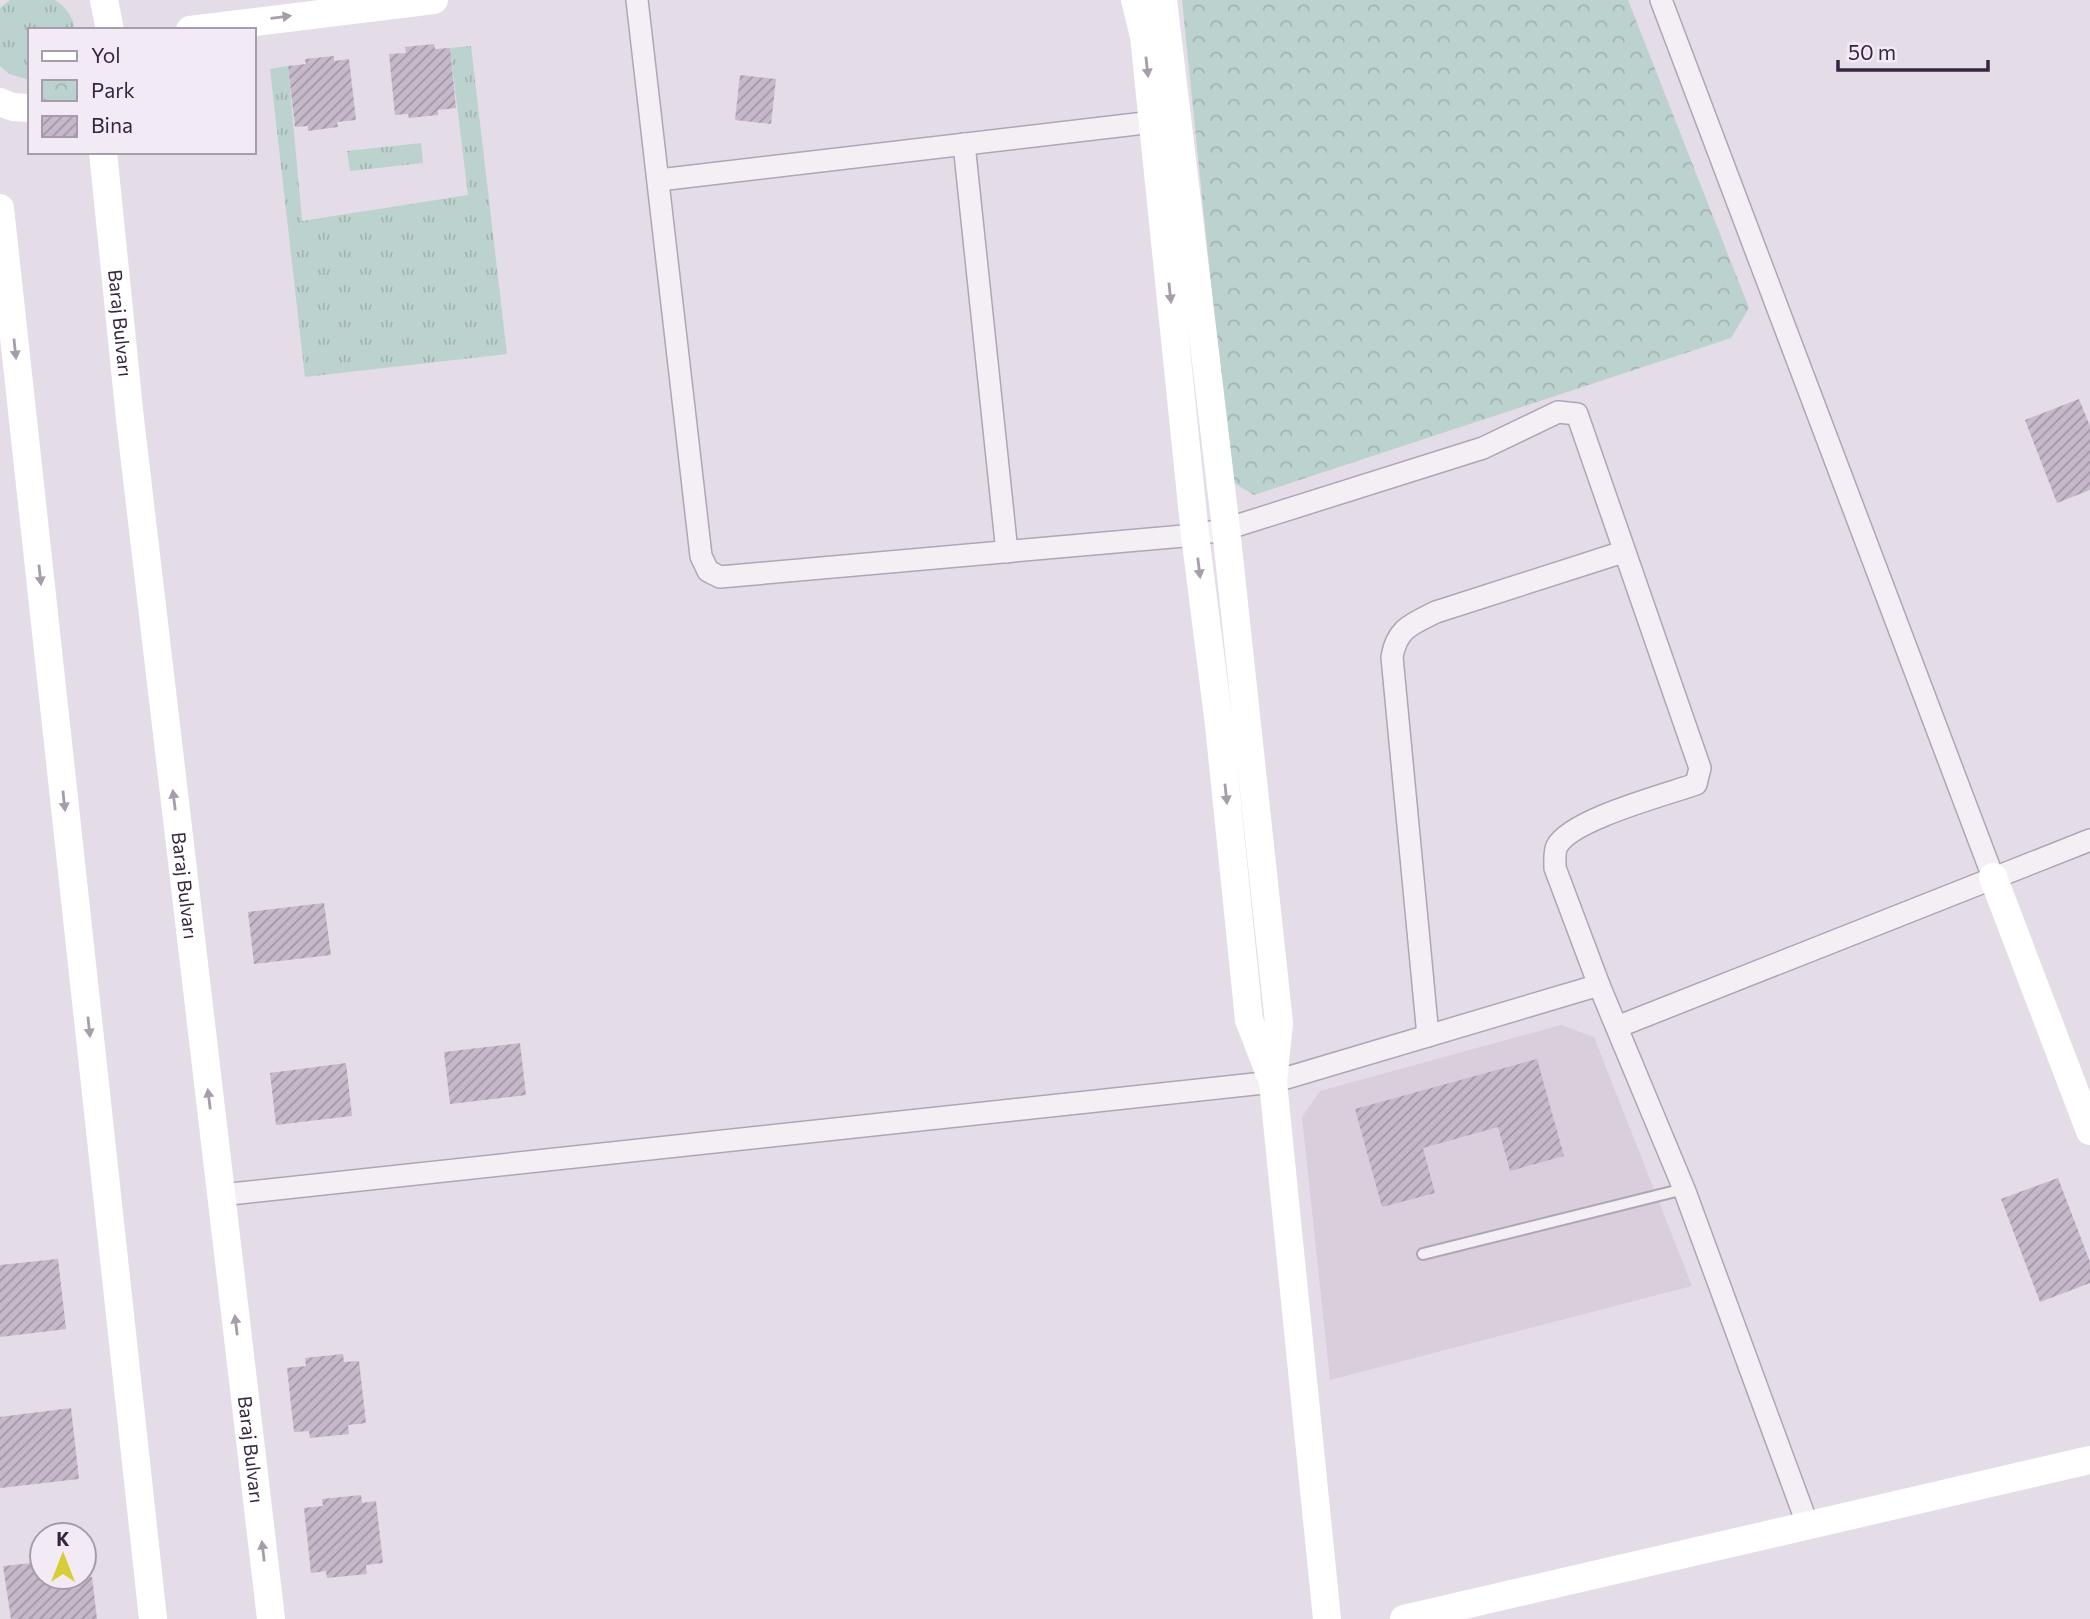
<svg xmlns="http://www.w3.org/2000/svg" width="2090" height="1619" font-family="Commissioner,sans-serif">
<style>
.built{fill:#d8cedc}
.grass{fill:url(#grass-tufts)}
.park{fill:url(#park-crowns)}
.building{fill:url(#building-hatch)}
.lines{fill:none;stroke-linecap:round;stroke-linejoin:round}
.lane-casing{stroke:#b0a5b5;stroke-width:14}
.street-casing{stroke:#b0a5b5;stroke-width:24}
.lane{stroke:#f4eff5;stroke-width:10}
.street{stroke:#f4eff5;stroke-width:21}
.secondary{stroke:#fff;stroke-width:28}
.oneway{fill:#a59da9}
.labels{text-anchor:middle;stroke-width:5;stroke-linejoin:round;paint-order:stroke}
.street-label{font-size:19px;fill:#37253f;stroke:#f2ebf5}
</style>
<defs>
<pattern id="grass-tufts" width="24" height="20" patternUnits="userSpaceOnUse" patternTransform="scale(1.75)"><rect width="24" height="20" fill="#bcd2ce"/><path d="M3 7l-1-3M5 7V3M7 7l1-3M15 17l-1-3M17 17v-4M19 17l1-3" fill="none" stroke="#a2b4b2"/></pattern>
<pattern id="park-crowns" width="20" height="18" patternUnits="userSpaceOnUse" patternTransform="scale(1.75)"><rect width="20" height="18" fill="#bcd2ce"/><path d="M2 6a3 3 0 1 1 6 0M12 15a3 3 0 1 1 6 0" fill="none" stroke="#a2b4b2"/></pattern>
<pattern id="building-hatch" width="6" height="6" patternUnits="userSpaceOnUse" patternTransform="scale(1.75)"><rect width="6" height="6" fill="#c5b9ca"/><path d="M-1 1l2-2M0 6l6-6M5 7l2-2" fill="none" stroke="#a196a5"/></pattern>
</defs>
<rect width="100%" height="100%" fill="#e4dce7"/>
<polygon class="built" points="1561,1025 1594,1037 1692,1286 1330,1380 1302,1117 1320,1091"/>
<g class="grass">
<path d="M10 0H55C66 7 73 17 75 30H30V80L9 74 0 66V8Z"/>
<polygon points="471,46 507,354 305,377 270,69 288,66 302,221 468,195 450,48"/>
<polygon points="421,143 423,163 350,171 347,151"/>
</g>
<polygon class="park" points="1182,0 1628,0 1749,308 1731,338 1254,495 1231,481"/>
<g class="building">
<polygon points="434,44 435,49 450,48 456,108 438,110 438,115 409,118 408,114 395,115 389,54 406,53 405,47"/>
<polygon points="334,56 334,61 349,59 356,120 337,122 338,127 308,131 308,126 295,127 288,66 306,64 305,59"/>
<polygon points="740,75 776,79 771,124 735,120"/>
<polygon points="2079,399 2090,426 2090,490 2057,503 2025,420"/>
<polygon points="324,903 331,955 254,964 248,912"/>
<polygon points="520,1043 526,1095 450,1104 444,1052"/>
<polygon points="1537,1059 1564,1156 1510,1171 1498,1127 1423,1148 1435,1193 1382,1207 1355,1109"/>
<polygon points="346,1063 352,1116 276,1125 270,1073"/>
<polygon points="2058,1178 2090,1262 2090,1283 2040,1302 2001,1199"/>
<polygon points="58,1259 66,1329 0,1337 0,1265"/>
<polygon points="343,1354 344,1362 359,1361 366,1423 348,1425 349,1434 310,1438 309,1431 294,1432 287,1368 306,1366 305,1358"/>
<polygon points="71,1408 79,1479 0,1488 0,1417"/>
<polygon points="361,1495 362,1503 376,1501 383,1563 366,1565 367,1574 327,1578 326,1571 311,1573 304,1508 323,1506 322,1499"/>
<polygon points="42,1562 42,1577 92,1577 97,1619 11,1619 3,1566"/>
</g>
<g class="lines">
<g class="lane-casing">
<polyline id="lane" points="1423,1254 1684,1189"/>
</g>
<g class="street-casing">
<g id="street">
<path d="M637 0 701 556 708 571 720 577 1195 535 1226 529 1483 448 1558 412 1577 414 1700 768 1696 784C1665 795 1572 819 1557 846 1554 852 1555 861 1555 868L1599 985 1684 1189 1808 1526"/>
<polyline points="1661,0 1993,877"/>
<polyline points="964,144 1007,552"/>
<polyline points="659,180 1153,122"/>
<polyline points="1617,1027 2090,840"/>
<path d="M1428 1036 1392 657C1397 628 1412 624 1436 612L1623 552"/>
<polyline points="221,1195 1273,1082 1599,985"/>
</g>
</g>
<use href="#lane" class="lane"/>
<use href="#street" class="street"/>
<g class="secondary">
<polyline points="104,0 110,30"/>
<polyline points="1135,0 1144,36 1195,535 1219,725 1249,1020 1273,1082 1279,1023 1226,529 1163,0"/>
<polyline points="190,30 434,0"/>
<polyline points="0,102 13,107 30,108"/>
<path id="s1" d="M103 152 130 419 271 1619"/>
<polyline points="0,208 153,1619"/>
<polyline points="1993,877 2090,1131"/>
<polyline points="1273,1082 1327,1619"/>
<polyline points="1404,1619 2090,1460"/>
</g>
</g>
<defs><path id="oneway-solid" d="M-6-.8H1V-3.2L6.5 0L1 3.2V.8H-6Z" transform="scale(1.75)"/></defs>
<g class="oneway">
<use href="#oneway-solid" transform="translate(281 17) rotate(-7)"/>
<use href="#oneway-solid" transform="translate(1147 67) rotate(84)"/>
<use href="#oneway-solid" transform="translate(1170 293) rotate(84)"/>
<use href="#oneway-solid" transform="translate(15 349) rotate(84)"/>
<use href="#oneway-solid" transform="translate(1199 568) rotate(83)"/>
<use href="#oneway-solid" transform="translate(40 575) rotate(84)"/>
<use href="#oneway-solid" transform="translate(1226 794) rotate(84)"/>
<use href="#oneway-solid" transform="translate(174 800) rotate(-97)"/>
<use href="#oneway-solid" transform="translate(64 801) rotate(84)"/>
<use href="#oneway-solid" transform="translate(89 1027) rotate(84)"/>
<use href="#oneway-solid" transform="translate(209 1099) rotate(-97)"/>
<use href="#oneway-solid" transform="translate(236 1325) rotate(-97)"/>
<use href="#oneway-solid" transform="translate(263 1551) rotate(-97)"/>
</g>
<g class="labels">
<g class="street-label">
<text dy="7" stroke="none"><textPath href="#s1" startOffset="172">Baraj Bulvarı</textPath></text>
<text dy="7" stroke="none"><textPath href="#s1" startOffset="738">Baraj Bulvarı</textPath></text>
<text dy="7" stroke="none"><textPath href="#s1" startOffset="1306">Baraj Bulvarı</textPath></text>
</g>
</g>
<rect x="28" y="28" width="228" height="126" fill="#f2ebf5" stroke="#a79cac" stroke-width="2"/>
<rect x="42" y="51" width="35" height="10" fill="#ffffff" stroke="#a79cac" stroke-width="2"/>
<text x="91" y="63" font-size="21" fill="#37253f">Yol</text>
<rect x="42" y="80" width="35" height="21" fill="url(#park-crowns)" stroke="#a79cac" stroke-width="2"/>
<text x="91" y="98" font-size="21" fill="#37253f">Park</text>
<rect x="42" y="116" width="35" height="21" fill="url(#building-hatch)" stroke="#a79cac" stroke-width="2"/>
<text x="91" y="133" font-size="21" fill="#37253f">Bina</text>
<g transform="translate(63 1556)"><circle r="33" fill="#f2ebf5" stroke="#a79cac" stroke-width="2"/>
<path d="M0-5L12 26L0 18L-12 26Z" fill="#d8cd36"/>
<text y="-10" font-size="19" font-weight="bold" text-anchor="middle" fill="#37253f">K</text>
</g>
<path d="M1838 60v10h150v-10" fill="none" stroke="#37253f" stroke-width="3.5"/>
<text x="1848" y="60" font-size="21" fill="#37253f" stroke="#f2ebf5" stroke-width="5" paint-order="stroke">50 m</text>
</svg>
